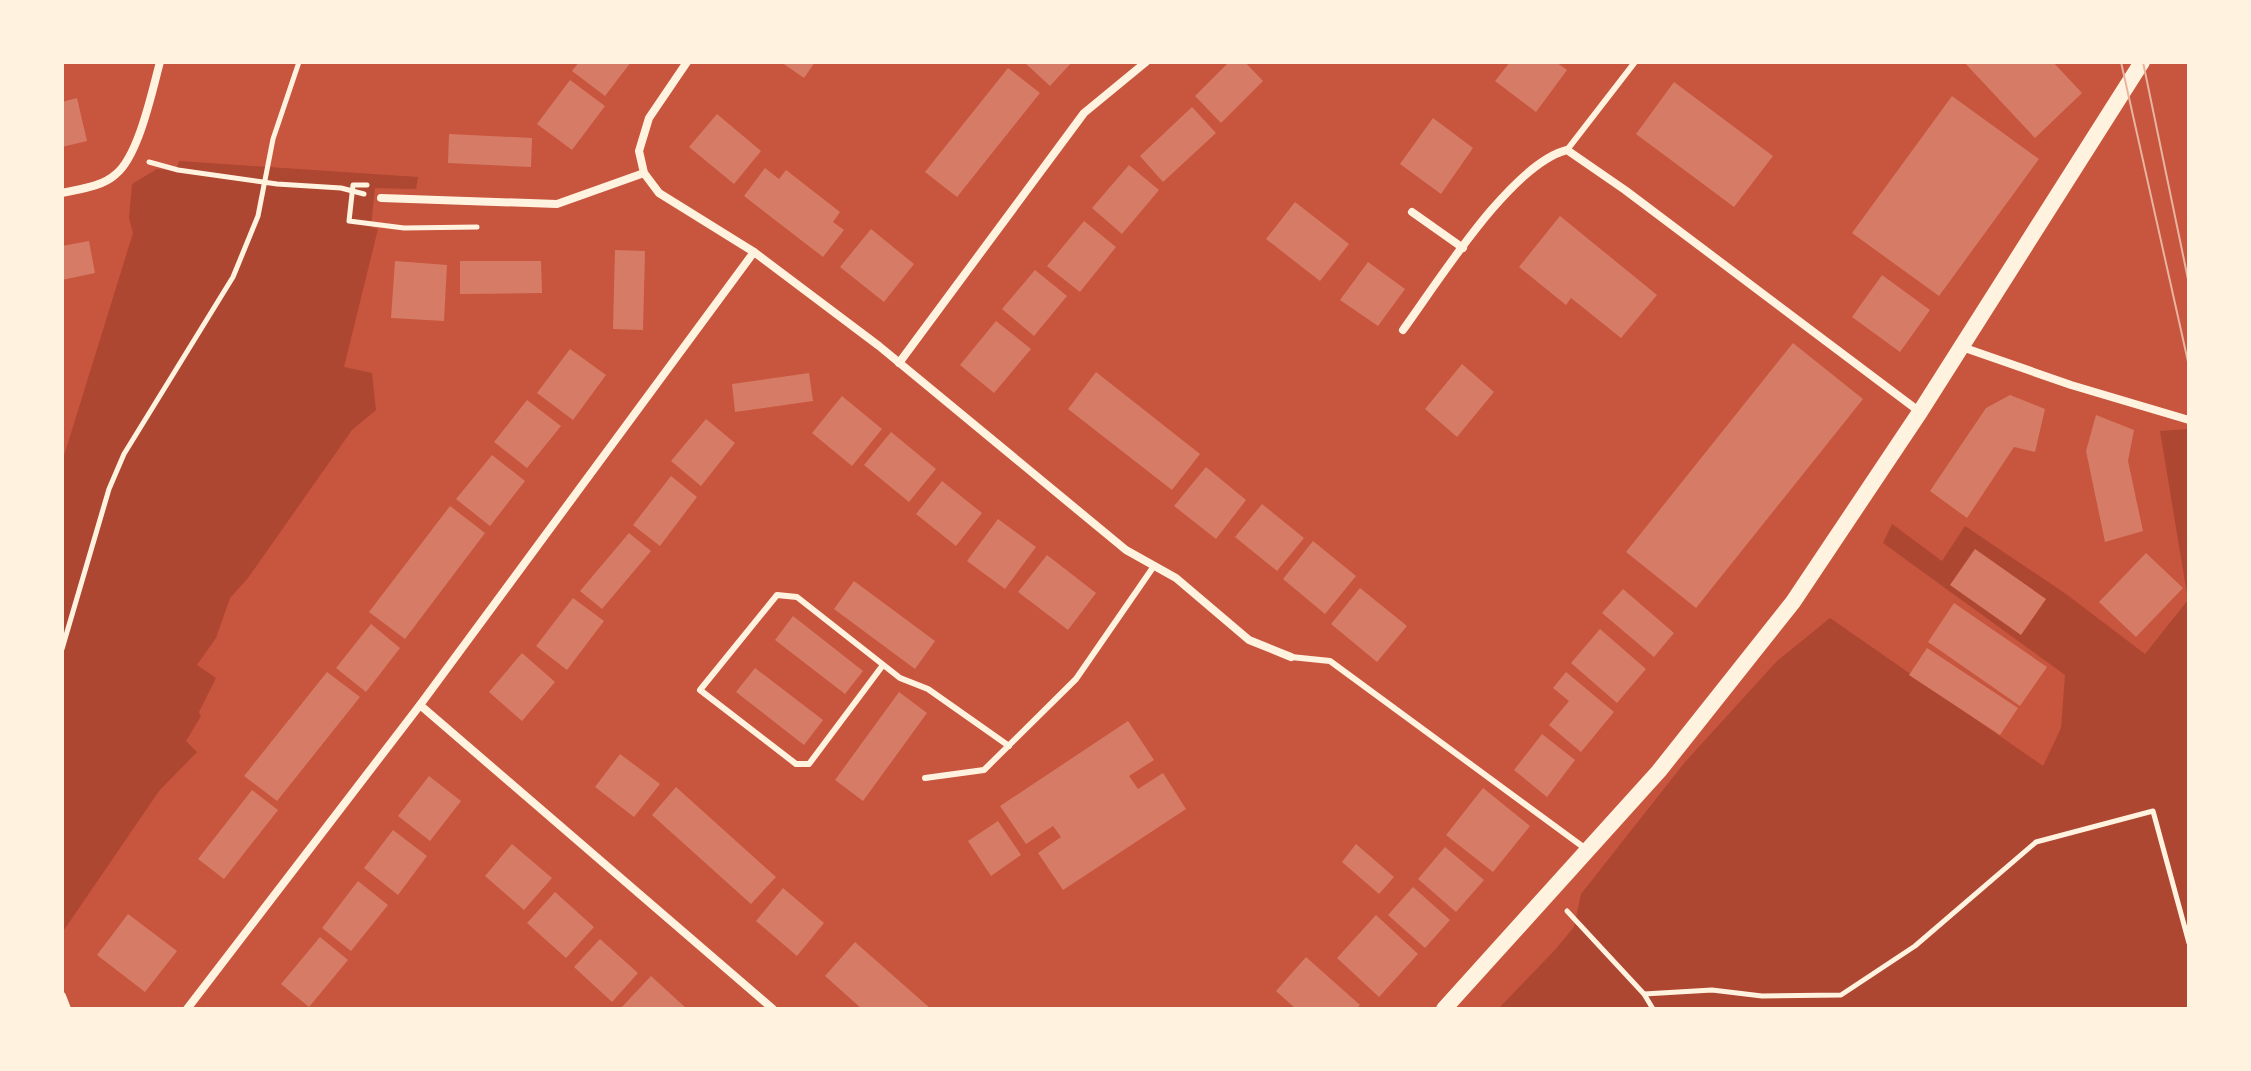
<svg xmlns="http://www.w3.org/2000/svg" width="2251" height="1071" font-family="Ubuntu,sans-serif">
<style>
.green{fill:#ae4732}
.building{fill:#d67c66}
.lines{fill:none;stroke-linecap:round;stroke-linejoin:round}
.path{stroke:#fff3e0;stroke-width:5}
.service{stroke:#fff3e0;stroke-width:6}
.minor{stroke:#fff3e0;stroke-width:8}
.secondary{stroke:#fff3e0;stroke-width:16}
.tram{stroke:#e9b49f;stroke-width:2}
</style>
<rect width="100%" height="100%" fill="#c8553d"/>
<g class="green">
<polygon points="179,161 418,177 416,189 375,188 371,227 378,229 344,367 372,373 376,410 352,430 248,578 230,598 216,638 197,665 216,678 199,712 201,716 186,741 197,752 159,791 62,933 62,462 133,233 129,218 132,184 157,169 176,171"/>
<polygon points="2189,429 2189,1009 1498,1009 1554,951 1574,927 1581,894 1685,762 1777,661 1830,618 2043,766 2061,728 2065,675 1883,543 1892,524 1942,561 1965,526 2066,594 2145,654 2188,600 2160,431"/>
</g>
<g class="building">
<polygon points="579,62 631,62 605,96 572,71"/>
<polygon points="781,62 815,62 804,78"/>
<polygon points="1024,62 1072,62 1050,86"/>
<polygon points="1229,62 1245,62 1263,81 1221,123 1195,96"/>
<polygon points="1510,62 1556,62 1567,70 1536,112 1495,81"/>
<polygon points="1964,62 2053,62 2082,93 2035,138"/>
<polygon points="1008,68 1040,93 957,197 925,172"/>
<polygon points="570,80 605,106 572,150 537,124"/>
<polygon points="1674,82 1773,156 1734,207 1636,134"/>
<polygon points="1952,96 2039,159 1939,296 1852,233"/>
<polygon points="77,98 87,141 62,147 62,102"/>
<polygon points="1192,107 1216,133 1163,182 1140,156"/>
<polygon points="717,114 761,151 734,184 689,147"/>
<polygon points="1433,118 1473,148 1441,194 1400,164"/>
<polygon points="449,134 532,138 531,167 448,163"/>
<polygon points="1129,165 1159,190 1122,234 1092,208"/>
<polygon points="765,168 779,179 786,170 840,212 833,222 844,230 823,257 744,196"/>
<polygon points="1295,202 1349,244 1320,281 1266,239"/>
<polygon points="1560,216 1657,295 1621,338 1571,298 1566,305 1519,267"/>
<polygon points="1084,221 1116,247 1080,292 1047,266"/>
<polygon points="871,229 914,264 884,302 840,267"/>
<polygon points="89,241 95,273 62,280 62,246"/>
<polygon points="615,250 645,251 643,330 613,329"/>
<polygon points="395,261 447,265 444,321 391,318"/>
<polygon points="460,261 541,261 542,293 460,294"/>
<polygon points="1368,262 1405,289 1378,326 1340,300"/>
<polygon points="1035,270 1067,296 1034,336 1002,309"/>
<polygon points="1882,275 1930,310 1900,352 1852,317"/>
<polygon points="996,321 1031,349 994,393 960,365"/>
<polygon points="1793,343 1863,399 1696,608 1626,552"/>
<polygon points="570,349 606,375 573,420 537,393"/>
<polygon points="1462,364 1494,392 1457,437 1425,409"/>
<polygon points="1096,372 1200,454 1172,490 1068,409"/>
<polygon points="809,373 813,401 735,412 732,384"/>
<polygon points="2010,395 2045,409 2035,452 2014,447 1967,518 1930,491 1986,408"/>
<polygon points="842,396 882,429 852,466 812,433"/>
<polygon points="527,400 561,426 527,468 494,442"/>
<polygon points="2096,415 2134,430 2128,461 2143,531 2105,542 2086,451"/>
<polygon points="706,419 735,443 701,486 671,461"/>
<polygon points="891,432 936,469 909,502 864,465"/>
<polygon points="492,455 525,481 490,526 456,499"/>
<polygon points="1206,467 1246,500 1216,539 1174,506"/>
<polygon points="671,476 697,497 660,546 633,525"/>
<polygon points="942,481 982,513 956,546 916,514"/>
<polygon points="1262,504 1304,538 1277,571 1235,537"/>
<polygon points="450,506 485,533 405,639 369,612"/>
<polygon points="998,519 1036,547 1005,589 967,561"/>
<polygon points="629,533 651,551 602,609 580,591"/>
<polygon points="1313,541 1356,576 1325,614 1283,579"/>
<polygon points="1975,549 2046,599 2021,635 1950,585"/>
<polygon points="2146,553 2183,588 2136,637 2099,602"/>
<polygon points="1047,555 1096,593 1068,630 1018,592"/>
<polygon points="854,581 935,641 915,669 834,609"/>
<polygon points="1360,588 1407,626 1377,662 1331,624"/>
<polygon points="1623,589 1674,633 1654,657 1602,613"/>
<polygon points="573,598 604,621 567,670 536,646"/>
<polygon points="1954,603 2047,667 2020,706 1928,642"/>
<polygon points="793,616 863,671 845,694 775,640"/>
<polygon points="371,624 400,648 366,692 336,668"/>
<polygon points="1600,629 1646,669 1617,703 1571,663"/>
<polygon points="1927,648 2018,708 2000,735 1909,675"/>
<polygon points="522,653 555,682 522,721 489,692"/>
<polygon points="755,668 823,720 804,745 736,692"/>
<polygon points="327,672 360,697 277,801 244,776"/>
<polygon points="1566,672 1614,712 1581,752 1549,725 1569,701 1553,688"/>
<polygon points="899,692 927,713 863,801 835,780"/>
<polygon points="1128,721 1154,760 1129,776 1138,789 1163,773 1186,809 1063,890 1038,853 1061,837 1053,826 1026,844 1000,806"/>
<polygon points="1542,734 1575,760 1547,797 1514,770"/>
<polygon points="620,754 660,784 634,817 595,787"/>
<polygon points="429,776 461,801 430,841 398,816"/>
<polygon points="676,787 776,877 751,904 652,815"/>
<polygon points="1483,788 1530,826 1493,872 1446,835"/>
<polygon points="252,790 278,810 224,879 198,859"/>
<polygon points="998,821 1021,855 991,876 968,841"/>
<polygon points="393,830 427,856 398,895 364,868"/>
<polygon points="512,844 552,878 524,910 485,876"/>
<polygon points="1356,844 1394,877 1379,894 1342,862"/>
<polygon points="1445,847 1484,880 1456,912 1418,879"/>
<polygon points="358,881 388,905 351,951 322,928"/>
<polygon points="1413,887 1450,920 1425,948 1388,915"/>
<polygon points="783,888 824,923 797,956 756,921"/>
<polygon points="555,892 594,927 566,958 527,923"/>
<polygon points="128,914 177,951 145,992 97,955"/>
<polygon points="1376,915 1418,954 1379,997 1337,958"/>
<polygon points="320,937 348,960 309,1007 281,984"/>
<polygon points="600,939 638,973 612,1002 574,967"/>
<polygon points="855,942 931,1009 862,1009 825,976"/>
<polygon points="1306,957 1360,1005 1356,1009 1296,1009 1276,991"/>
<polygon points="651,976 687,1009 620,1009"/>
</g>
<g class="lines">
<g class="path">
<polyline points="149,162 178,170 277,184 341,188 364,194"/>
<polyline points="367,185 353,185 349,221 404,228 477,227"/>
<polyline points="62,649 109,489 124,454 233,277 258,216 273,139 299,62"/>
<polyline points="1567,911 1644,994 1653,1009"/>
<polyline points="1644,994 1712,990 1762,996 1841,995 1915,946 2036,842 2153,811 2189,943"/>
</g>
<g class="service">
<polyline points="1567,150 1635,62"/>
<polyline points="1291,657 1330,661 1586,849"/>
<polyline points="883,665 809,764 796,764 700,690 777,595 797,597 900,678 928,689 1009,746"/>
<polyline points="925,778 984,770 1076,679 1154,566"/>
</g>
<g class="minor">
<polyline points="687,62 649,118 639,151 644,173 659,193 754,252 879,346 1126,550 1176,578 1249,640 1291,657"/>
<path d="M62 193C79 189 102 187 116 174 139 155 152 91 160 62"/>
<polyline points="381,198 557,204 644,173"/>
<polyline points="1412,212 1463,248"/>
<path d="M1403 330C1438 282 1511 164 1567 150L1625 190 1920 412"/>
<polyline points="1962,347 2071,385 2189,420"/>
<polyline points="899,363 1084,113 1146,62"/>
<polyline points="420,705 773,1009"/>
<polyline points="62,996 67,1009"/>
<polyline points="187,1009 420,705 754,252"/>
</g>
<polyline class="secondary" points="1444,1009 1659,771 1793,602 1920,412 2142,62"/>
<g class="tram">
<polyline points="2121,62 2189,366"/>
<polyline points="2143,62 2189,284"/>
</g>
</g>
<rect width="2251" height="1071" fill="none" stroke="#fff3e0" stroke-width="128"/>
</svg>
